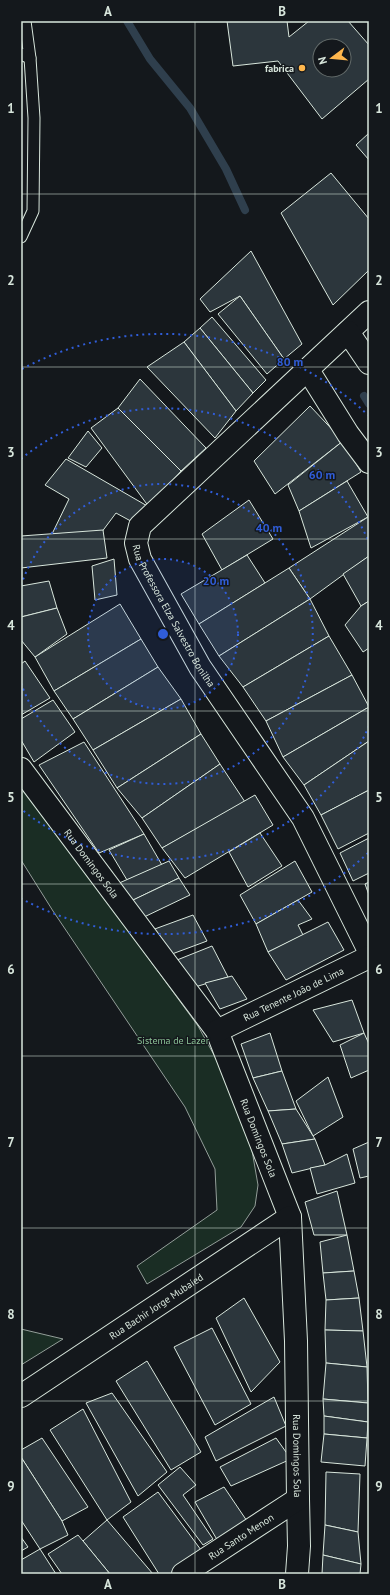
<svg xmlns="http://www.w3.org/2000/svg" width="390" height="1595" font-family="'PT Sans',sans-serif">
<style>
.green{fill:#1a2d24;stroke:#939e99}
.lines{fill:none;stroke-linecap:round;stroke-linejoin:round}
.stream{stroke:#2f3f4d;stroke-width:8}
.building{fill:#2c363c;stroke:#d8e6dc;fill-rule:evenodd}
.lane-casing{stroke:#d8e6dc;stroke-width:13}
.street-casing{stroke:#d8e6dc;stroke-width:24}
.lane{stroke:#14181c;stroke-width:11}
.street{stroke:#14181c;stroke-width:22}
.grid{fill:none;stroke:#d8e6dc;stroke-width:1;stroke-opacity:0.55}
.ring{fill:none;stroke:#305dd8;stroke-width:2;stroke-dasharray:2 4}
.poi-dot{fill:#ffb74d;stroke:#14181c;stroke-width:1.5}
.labels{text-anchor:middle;stroke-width:3;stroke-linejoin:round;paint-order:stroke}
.poi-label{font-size:10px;font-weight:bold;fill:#d8e6dc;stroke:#14181c;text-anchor:end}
.street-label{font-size:10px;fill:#d8e6dc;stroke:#14181c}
.park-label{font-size:10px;fill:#8ac095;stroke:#14181c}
.centre{fill:#305dd8;stroke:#14181c;stroke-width:2}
.ring-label{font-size:12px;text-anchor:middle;font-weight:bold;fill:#305dd8;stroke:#14181c;stroke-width:3;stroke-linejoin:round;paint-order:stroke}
.neatline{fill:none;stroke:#d8e6dc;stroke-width:1.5}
.grid-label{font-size:13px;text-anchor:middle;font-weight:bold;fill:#d8e6dc}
</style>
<rect width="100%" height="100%" fill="#14181c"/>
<g class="green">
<polygon points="21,787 26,791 198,1026 230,1084 250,1139 258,1185 255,1206 241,1227 147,1284 137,1266 217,1210 215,1169 185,1107 53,911 21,860"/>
<polygon points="21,1329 63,1339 21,1365"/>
</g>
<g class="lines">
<g class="stream">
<polyline points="127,21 150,59 190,108 226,169 245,210"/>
<polyline points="364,396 369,404"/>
</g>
</g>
<g class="building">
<path d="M227 21H287L289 37 309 21H348L369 45V79L322 119 278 61 233 66ZM320 46H344V70H320Z"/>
<polygon points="369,133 369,160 356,145"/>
<polygon points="331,173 369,219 369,270 333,305 281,213"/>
<polygon points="251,251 302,344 284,359 240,296 210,312 200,299"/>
<polygon points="240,296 284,359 267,374 218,314"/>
<polygon points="212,317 266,380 253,393 200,328"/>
<polygon points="200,328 253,393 236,411 184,342"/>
<polygon points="184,342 236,411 215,438 147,367"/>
<polygon points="140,379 206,448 181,471 118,408"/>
<polygon points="310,406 343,441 275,494 254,461"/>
<polygon points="118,408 181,471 149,507 91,428"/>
<polygon points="88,431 102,448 86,467 68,458"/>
<polygon points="343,441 361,472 299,511 288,485"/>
<polygon points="66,459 149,507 138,525 116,513 101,533 52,534 69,499 45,485"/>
<polygon points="347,481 368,517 311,548 299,511"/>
<polygon points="249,500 273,539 222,570 202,534"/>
<polygon points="368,517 369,518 369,556 310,599 289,568"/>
<polygon points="103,530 107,558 21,568 21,536"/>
<polygon points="247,555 265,583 199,624 181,594"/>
<polygon points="369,556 369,601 361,606 343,574"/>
<polygon points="114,559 117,595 95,600 92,566"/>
<polygon points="289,568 310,599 219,656 199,624"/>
<polygon points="49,581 57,608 21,617 21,586"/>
<polygon points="310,599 329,636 243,687 219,656"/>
<polygon points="369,601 369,648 363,652 345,625 361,606"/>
<polygon points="120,604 141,639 54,691 35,657"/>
<polygon points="57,608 67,634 35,657 21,640 21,617"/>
<polygon points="329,636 352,675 266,721 243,687"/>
<polygon points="141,639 158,667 73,719 54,691"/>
<polygon points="25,661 50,698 21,715 21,664"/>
<polygon points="158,667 181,699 93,750 73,719"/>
<polygon points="352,675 369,707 283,757 266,721"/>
<polygon points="181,699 201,734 117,788 93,750"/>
<polygon points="53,700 75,732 34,762 21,740 21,719"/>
<polygon points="369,707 369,741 304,785 283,757"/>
<polygon points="201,734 220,764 142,818 117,788"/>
<polygon points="369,741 369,790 321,815 304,785"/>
<polygon points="84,742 144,834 99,853 39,765"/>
<polygon points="220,764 245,802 162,848 142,818"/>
<polygon points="369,790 369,833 338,849 321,815"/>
<polygon points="255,795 273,825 185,878 162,848"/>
<polygon points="260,833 282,866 248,887 229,852"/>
<polygon points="144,834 162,865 127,880 109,850"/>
<polygon points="369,838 369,873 353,881 340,853"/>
<polygon points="169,861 179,878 131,901 117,884"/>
<polygon points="295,861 312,892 256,924 240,895"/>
<polygon points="179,878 190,895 142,918 131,901"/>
<polygon points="369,882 369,895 365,884"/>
<polygon points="298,900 312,919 298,925 303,935 268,952 256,924"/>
<polygon points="193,915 207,941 172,954 152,930"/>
<polygon points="328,922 344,950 286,980 268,952"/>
<polygon points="212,946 228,977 195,987 177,960"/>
<polygon points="232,976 247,999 220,1009 205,983"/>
<polygon points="352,1000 364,1033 333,1042 313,1010"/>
<polygon points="270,1033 282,1071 253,1078 241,1044"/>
<polygon points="364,1033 369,1044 369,1070 351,1078 340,1045"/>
<polygon points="282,1071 296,1109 268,1111 253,1078"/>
<polygon points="328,1077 343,1117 313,1136 296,1101"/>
<polygon points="296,1109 315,1139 282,1144 268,1111"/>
<polygon points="315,1139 325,1165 292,1173 282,1144"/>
<polygon points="369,1142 369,1176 360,1178 353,1149"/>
<polygon points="347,1154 355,1183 317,1194 310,1168 325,1165"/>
<polygon points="337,1191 347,1235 314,1235 305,1202"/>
<polygon points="347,1235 354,1271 323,1273 320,1242"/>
<polygon points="354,1271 359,1298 326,1300 323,1273"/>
<polygon points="244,1298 280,1362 251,1392 216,1318"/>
<polygon points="359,1298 363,1331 325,1330 326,1300"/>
<polygon points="212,1328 251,1404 215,1425 174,1347"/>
<polygon points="325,1330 363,1331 367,1367 326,1363"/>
<polygon points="147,1361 201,1452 171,1470 116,1381"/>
<polygon points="326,1363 367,1367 368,1403 323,1399"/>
<polygon points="112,1393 167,1472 138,1496 86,1403"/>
<polygon points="274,1397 286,1426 216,1461 205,1437"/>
<polygon points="323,1399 368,1403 368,1422 324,1416"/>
<polygon points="83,1409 131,1502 107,1520 50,1430"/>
<polygon points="324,1416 368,1422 367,1438 324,1434"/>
<polygon points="324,1434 367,1438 365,1466 321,1462"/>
<polygon points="42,1438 88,1507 62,1521 21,1457 21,1450"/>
<polygon points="276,1438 291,1459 231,1486 220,1467"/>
<polygon points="21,1457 62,1521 68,1535 40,1549 21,1520"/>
<polygon points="180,1467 196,1485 183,1495 213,1539 203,1545 158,1485"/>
<polygon points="326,1472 360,1474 358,1532 325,1525"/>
<polygon points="224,1487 249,1524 219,1543 195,1502"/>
<polygon points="158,1492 204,1554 170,1574 159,1574 123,1517"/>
<polygon points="107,1520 153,1574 110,1574 83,1541"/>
<polygon points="325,1525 358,1532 361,1564 323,1555"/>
<polygon points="78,1535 83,1541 110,1574 62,1574 48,1554"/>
<polygon points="21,1537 28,1547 21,1551"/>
<polygon points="40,1549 56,1574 21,1574 21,1560"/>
<polygon points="323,1555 361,1564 360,1574 322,1574"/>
</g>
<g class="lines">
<g class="lane-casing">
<g id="lane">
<polyline points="21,54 30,58 25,21"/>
<polyline points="21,237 33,211 34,118 30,58"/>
</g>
</g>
<g class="street-casing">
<g id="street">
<path id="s1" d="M369 312 140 526 136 543 140 559 200 667 303 818 369 951"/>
<polyline points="348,332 369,363"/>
<polyline points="308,370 348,434 369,462"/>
<path id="s2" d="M21 769 217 1031 290 1217 296 1341 298 1499 299 1546 297 1574"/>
<path id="s3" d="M217 1031 369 957"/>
<path id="s4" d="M21 1396 290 1217"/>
<path id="s5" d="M183 1574 298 1499"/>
</g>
</g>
<use href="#lane" class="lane"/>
<use href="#street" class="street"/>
</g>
<path class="grid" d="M195 21V1574M21 194H369M21 367H369M21 539H369M21 711H369M21 884H369M21 1056H369M21 1228H369M21 1401H369"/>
<circle cx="163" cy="634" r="75" fill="#305dd8" fill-opacity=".12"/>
<g class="ring">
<circle cx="163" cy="634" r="75"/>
<path d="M21 585A150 150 0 1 1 21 683"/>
<path d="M369 726A225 225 0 0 1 21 809M21 459A225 225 0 0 1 369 542"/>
<path d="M368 853A300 300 0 0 1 22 899M22 369A300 300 0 0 1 368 415"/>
</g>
<circle class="poi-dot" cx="302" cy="68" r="4"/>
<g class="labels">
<g class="poi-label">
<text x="294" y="72">fabrica</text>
</g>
<g class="street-label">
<text dy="4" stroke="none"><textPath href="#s1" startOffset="413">Rua Professora Elza Salvestro Bonilha</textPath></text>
<text dy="4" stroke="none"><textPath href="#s2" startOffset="118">Rua Domingos Sola</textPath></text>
<text dy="4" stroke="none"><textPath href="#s3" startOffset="85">Rua Tenente João de Lima</textPath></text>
<text dy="4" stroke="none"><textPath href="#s2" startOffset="442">Rua Domingos Sola</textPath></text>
<text dy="4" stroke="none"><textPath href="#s4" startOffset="162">Rua Bachir Jorge Mubaied</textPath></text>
<text dy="4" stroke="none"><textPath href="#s2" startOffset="766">Rua Domingos Sola</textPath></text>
<text dy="4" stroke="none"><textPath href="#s5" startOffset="69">Rua Santo Menon</textPath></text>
</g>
<g class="park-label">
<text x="173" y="1044">Sistema de Lazer</text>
</g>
</g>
<circle cx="163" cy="634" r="6" class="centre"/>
<g class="ring-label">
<text x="290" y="366">80 m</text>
<text x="322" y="479">60 m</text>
<text x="269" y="532">40 m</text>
<text x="216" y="585">20 m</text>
</g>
<rect width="390" height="1595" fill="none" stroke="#14181c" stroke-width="44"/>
<g transform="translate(332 58) rotate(254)"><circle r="19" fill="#14181c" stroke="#626a69"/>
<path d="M0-3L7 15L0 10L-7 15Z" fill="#ffb74d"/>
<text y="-6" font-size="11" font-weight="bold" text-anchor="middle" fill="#d8e6dc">N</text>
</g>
<rect x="22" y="22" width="346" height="1551" class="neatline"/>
<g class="grid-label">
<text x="108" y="16">A</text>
<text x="282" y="16">B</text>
<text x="11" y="113">1</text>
<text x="379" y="113">1</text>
<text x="11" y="285">2</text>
<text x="379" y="285">2</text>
<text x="11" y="457">3</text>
<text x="379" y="457">3</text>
<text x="11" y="630">4</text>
<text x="379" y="630">4</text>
<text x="11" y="802">5</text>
<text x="379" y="802">5</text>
<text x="11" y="974">6</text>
<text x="379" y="974">6</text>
<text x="11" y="1147">7</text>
<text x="379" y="1147">7</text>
<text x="11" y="1319">8</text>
<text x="379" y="1319">8</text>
<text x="11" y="1491">9</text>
<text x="379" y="1491">9</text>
<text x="108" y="1589">A</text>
<text x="282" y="1589">B</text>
</g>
</svg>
